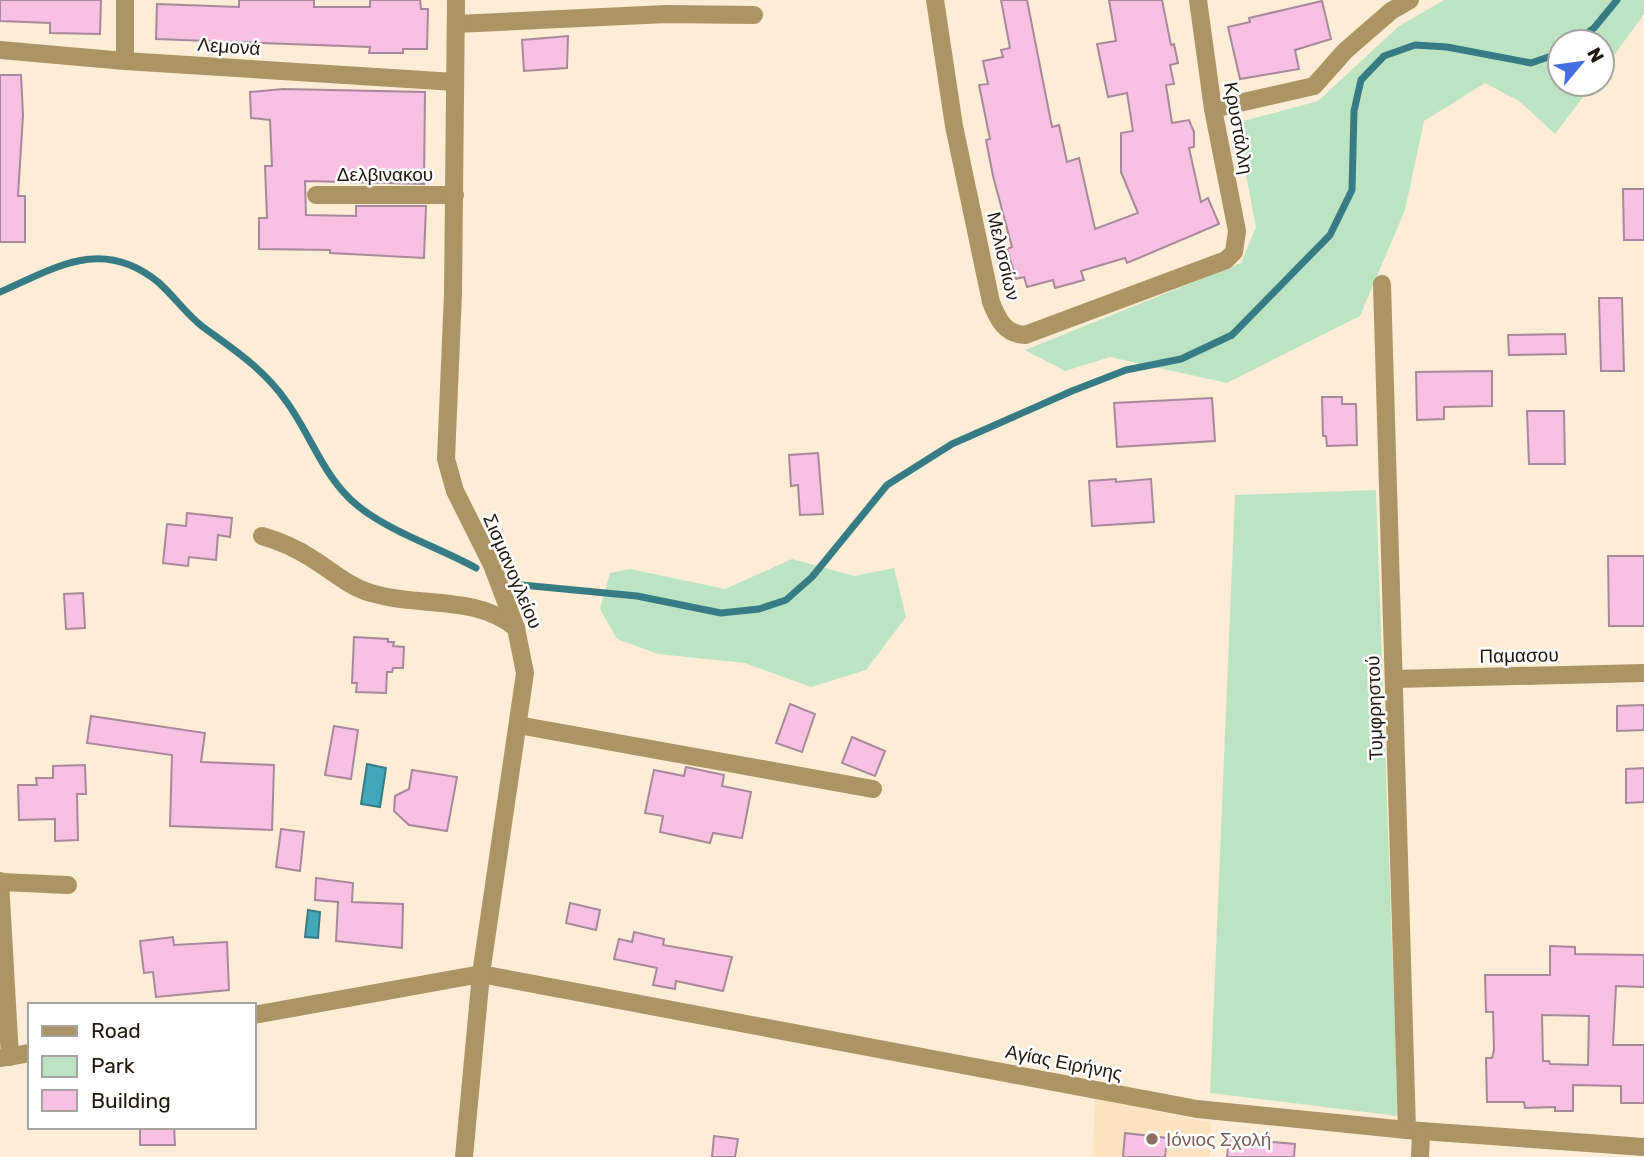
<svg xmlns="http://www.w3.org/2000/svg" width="1644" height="1157" font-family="Rubik,sans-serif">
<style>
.built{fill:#fde4c1}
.green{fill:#bce4c4}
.water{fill:#41a7b9;stroke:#377c85;stroke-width:2}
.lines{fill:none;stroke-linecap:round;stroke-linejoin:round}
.stream{stroke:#377c85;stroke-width:7}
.building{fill:#f8c0e2;stroke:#a7899b;stroke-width:2;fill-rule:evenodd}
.pedestrian{stroke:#ac9464;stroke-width:18}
.minor{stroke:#ac9464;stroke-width:18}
.tertiary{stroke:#ac9464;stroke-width:18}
.education-dot{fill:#8d6e63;stroke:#fff;stroke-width:2.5}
.labels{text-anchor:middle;stroke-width:5;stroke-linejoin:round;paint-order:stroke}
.street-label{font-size:19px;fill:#1f180d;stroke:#fff}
.education-label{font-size:19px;fill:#785e54;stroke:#fff;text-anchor:start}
</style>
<rect width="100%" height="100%" fill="#fdedd6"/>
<polygon class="built" points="1095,1099 1210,1122 1210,1157 1093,1157"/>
<g class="green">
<polygon points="1444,0 1644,0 1644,14 1602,72 1602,42 1560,42 1560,84 1593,84 1555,134 1519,101 1485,83 1424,121 1405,210 1360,316 1227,383 1110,357 1065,371 1025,350 1241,263 1256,227 1236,123 1318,101 1399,26"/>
<polygon points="1376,490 1398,1116 1210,1093 1235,495"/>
<polygon points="792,559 854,576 894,568 906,617 866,670 811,687 745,663 658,654 617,639 600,609 610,573 630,569 725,589"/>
</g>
<g class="water">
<polygon points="367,764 386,768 380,807 361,804"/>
<polygon points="308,910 320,912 318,938 305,937"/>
</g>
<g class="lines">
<g class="stream">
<polyline points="1575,42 1594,28 1617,0"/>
<path d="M0 292C55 268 102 236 158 282 174 296 186 314 203 327 233 349 264 369 286 401 311 435 324 479 358 506 392 533 438 547 476 568"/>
<polyline points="522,585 637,596 721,613 759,609 786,600 812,577 887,485 952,444 1072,391 1126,370 1181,359 1232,335 1330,235 1352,190 1354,111 1361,80 1384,56 1415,45 1447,47 1531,63 1560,53"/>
</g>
</g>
<g class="building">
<polygon points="0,0 101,0 100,34 50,33 50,23 0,21"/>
<polygon points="239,0 314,0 314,7 370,7 370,0 420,0 421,9 428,9 427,49 403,49 403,53 369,53 370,47 156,39 157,4 239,7"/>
<polygon points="1001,0 1027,0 1052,127 1059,125 1067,162 1079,158 1095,229 1138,213 1121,172 1121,133 1133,131 1127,93 1108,97 1097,44 1116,41 1109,0 1162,0 1171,45 1174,44 1178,63 1170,65 1174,84 1166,85 1172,123 1189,120 1194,132 1194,147 1189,148 1201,202 1208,198 1219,224 1127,263 1125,258 1081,271 1084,280 1055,288 1053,280 1027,287 1024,277 1016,279 1007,249 1012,247 993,176 986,140 990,139 979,85 988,84 983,61 1003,57 1001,50 1010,48"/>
<polygon points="1322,1 1331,39 1295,50 1299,69 1240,79 1228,27 1250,22 1249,18"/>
<polygon points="568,36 567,68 524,71 522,40"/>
<polygon points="0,75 21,75 23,115 18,196 25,196 25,242 0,242"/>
<polygon points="283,89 425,92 424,184 305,181 306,215 356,216 356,206 426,206 424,258 330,253 330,250 259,249 259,218 267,218 265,166 272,166 270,120 251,118 250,92"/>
<polygon points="1623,189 1644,189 1644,240 1624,240"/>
<polygon points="1599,298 1622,298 1624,371 1601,371"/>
<polygon points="1565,334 1566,354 1509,355 1508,335"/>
<polygon points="1492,371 1492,406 1444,407 1444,419 1417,420 1416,372"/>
<polygon points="1322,397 1342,397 1342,404 1356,404 1357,445 1327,446 1326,436 1323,436"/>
<polygon points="1212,398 1215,441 1117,447 1114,403"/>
<polygon points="1527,411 1564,411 1565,464 1529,464"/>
<polygon points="818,453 823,514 800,515 798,485 791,486 789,455"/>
<polygon points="1116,479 1116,482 1151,479 1154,522 1092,526 1089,481"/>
<polygon points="187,513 232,518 230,537 218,535 216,560 189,557 188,566 163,563 167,524 186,526"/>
<polygon points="1608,556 1644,556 1644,626 1609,626"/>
<polygon points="83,593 85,628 66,629 64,594"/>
<polygon points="354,637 388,639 388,642 394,642 393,646 404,647 403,668 393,668 392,672 387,672 386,693 356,692 357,683 352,683"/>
<polygon points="790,704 815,714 802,752 776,743"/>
<polygon points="1644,705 1644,730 1617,731 1617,706"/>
<polygon points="91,716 205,733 201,762 274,765 272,830 170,826 172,755 87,743"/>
<polygon points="334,726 358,730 351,779 325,775"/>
<polygon points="852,737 885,751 875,776 842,763"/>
<polygon points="85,765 86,794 77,794 78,840 55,841 55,819 19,820 18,785 37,785 36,778 53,778 53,766"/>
<polygon points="686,767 724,775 722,786 751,792 742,838 713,833 710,843 660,832 663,816 645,813 654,770 684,776"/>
<polygon points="1644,768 1644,802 1626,803 1626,769"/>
<polygon points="412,770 457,777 447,831 409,825 394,811 395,796 409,789"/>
<polygon points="281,829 304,832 300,871 276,867"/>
<polygon points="316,878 353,883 352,902 403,904 402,948 336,941 338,902 315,900"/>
<polygon points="570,903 600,910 596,930 566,923"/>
<polygon points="634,932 664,939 663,945 732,957 723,991 676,981 675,989 653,985 657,968 614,959 619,939 632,942"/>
<polygon points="173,937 174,945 227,942 229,990 156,997 153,972 144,973 140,941"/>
<path d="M1550 946 1575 947V954L1644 955V987L1616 986 1613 1045H1644V1103H1621V1086L1573 1085V1111H1555V1107L1525 1108 1524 1102H1487L1486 1058H1492L1494 1050 1493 1012H1486L1485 975H1550ZM1542 1015 1589 1016 1588 1065 1550 1064 1549 1061H1543Z"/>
<polygon points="140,1127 174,1127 175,1145 140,1145"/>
<polygon points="1125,1133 1167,1138 1165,1157 1123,1157"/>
<polygon points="714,1136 738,1139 735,1157 712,1157"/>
<polygon points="1229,1138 1295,1144 1294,1157 1227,1157"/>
</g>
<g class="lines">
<polyline class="pedestrian" points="1213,109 1314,86 1345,51 1391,11 1410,0"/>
<g class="minor">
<path d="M935 0 954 126 991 302C998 320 1005 334 1025 335L1226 260 1234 252 1237 231 1213 109 1198 0"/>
<polyline points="456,24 666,14 754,15"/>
<polyline points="0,50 125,61 455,82"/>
<polyline points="125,61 125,0"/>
<polyline points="316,195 455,195"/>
<polyline points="1382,284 1407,1130"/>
<path d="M262 536C279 541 296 548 311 558 331 570 349 587 371 593 420 608 474 594 516 628"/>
<polyline points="1395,679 1644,673"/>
<polyline points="518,725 873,789"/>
<polyline points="0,881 10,1057"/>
<polyline points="1,882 68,885"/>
<polyline points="254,1015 481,974 1197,1109 1407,1130 1644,1147"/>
<polyline points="0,1058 30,1053"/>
<polyline points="1420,1157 1421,1131"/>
</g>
<polyline class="tertiary" points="456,0 453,293 446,459 455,491 492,565 516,628 525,673 481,974 464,1157"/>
</g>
<circle class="education-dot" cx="1152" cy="1139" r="7"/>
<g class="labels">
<g class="street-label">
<text transform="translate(229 46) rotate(4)" y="7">Λεμονά</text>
<text transform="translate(1239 128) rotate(80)" y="7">Κρυστάλλη</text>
<text x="385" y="181">Δελβινακου</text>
<text transform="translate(1004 256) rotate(77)" y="7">Μελισσίων</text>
<text transform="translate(513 571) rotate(67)" y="7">Σισμανογλείου</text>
<text transform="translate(1519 655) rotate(-1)" y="7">Παμασου</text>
<text transform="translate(1374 708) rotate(-92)" y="7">Τυμφρηστού</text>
<text transform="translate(1064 1062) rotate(11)" y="7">Αγίας Ειρήνης</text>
</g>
<g class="education-label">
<text x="1166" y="1146">Ιόνιος Σχολή</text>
</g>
</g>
<rect x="28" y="1003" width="228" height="126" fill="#ffffff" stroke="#a5a39e" stroke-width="2"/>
<rect x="42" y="1026" width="35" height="10" fill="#ac9464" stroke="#a5a39e" stroke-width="2"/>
<text x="91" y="1038" font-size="21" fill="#1f180d">Road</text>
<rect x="42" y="1056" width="35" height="21" fill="#bce4c4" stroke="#a5a39e" stroke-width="2"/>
<text x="91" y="1073" font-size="21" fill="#1f180d">Park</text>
<rect x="42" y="1090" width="35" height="21" fill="#f8c0e2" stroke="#a5a39e" stroke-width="2"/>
<text x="91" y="1108" font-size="21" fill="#1f180d">Building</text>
<g transform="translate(1581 63) rotate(61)"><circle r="33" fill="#ffffff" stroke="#a5a39e" stroke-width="2"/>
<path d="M0-5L12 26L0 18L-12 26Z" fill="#456ee0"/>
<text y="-10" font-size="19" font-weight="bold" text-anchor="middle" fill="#1f180d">N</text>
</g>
</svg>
